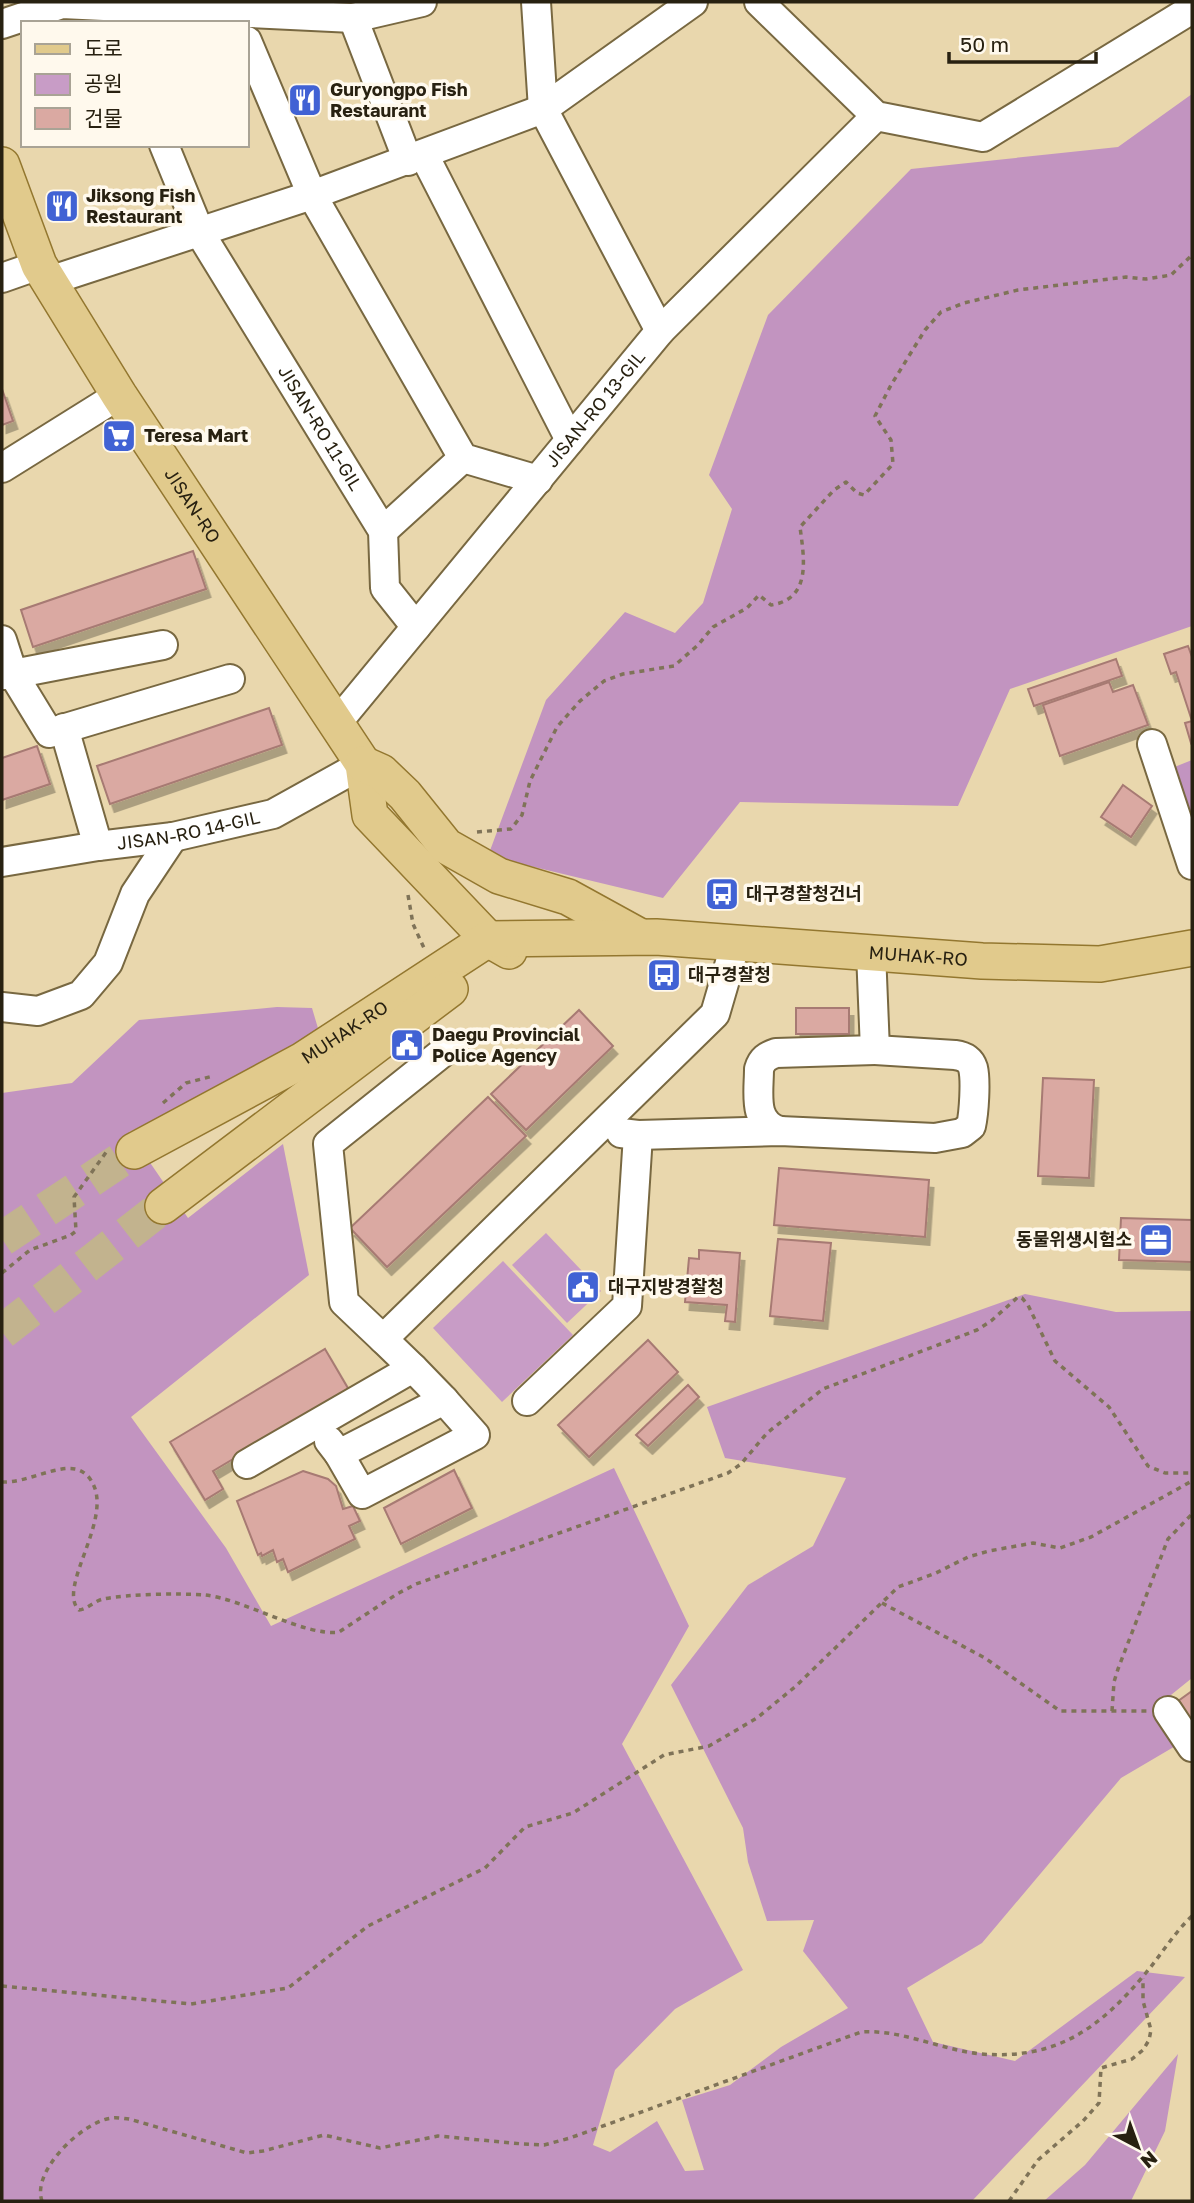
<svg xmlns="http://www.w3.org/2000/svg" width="1194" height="2203" font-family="'Golos Text','Noto Sans KR',sans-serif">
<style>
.green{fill:#c89cc6}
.forest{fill:#c294c0}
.building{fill:#daa9a2;stroke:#a77a73;stroke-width:2;filter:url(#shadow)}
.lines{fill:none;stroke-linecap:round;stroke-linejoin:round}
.major-tunnel{stroke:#c2b38e;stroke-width:35;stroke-dasharray:35 18;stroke-linecap:butt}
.minor-casing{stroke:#786841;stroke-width:32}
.major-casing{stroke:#93772f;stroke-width:38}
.path{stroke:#7f7358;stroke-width:3.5;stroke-dasharray:5 5;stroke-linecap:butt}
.minor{stroke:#fff;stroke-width:28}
.major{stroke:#e1ca8c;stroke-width:35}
.labels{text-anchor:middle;stroke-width:7;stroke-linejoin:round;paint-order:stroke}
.poi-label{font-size:18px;font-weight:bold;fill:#282111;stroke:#fff9ed;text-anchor:start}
.street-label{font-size:18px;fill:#282111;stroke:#fff9ed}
</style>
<defs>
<filter id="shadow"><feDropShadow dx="4.5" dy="8" stdDeviation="0" flood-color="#0004"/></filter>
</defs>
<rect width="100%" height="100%" fill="#e9d7ad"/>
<g class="green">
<polygon points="546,1233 601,1291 567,1323 512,1265"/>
<polygon points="503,1261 573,1335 502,1402 433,1328"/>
</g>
<g class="forest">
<polygon points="1192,94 1192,626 1010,689 958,806 740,802 663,898 488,856 546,700 625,612 675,633 703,603 732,509 709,475 768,315 911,169 1118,147"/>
<polygon points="1192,760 1192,816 1188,812 1172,768"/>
<polygon points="277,1007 312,1008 320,1035 272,1066 129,1132 188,1218 283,1144 309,1275 131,1417 226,1548 271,1626 614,1468 689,1626 622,1744 743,1970 675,2009 615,2070 593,2145 610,2152 657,2121 685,2171 704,2170 682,2100 730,2085 781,2047 848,2008 803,1951 814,1920 767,1921 748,1862 743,1828 671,1685 748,1585 813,1546 846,1478 725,1458 707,1407 1025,1294 1116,1312 1192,1311 1192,1678 1166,1699 1189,1738 1121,1778 982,1943 907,1988 933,2042 1015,2061 1137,1971 1185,1977 972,2201 2,2201 2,1093 72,1083 139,1020"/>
<polygon points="1178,2054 1165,2131 1131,2201 1044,2201 1085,2165"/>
</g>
<g class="building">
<polygon points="2,389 13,421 2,425"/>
<polygon points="193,551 206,589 33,647 21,610"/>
<polygon points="1188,646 1192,657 1192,721 1176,672 1171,674 1164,654"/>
<polygon points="1116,659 1122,676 1034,706 1028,689"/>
<polygon points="1109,682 1113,692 1133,685 1148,725 1060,756 1043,705"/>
<polygon points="269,708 282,745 110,804 97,766"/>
<polygon points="1192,721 1192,742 1191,743 1185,723"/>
<polygon points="37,746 50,784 2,800 2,758"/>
<polygon points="1123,785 1152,806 1131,837 1101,817"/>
<rect x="796" y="1008" width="53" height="26"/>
<polygon points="579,1010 613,1046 526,1130 491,1094"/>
<polygon points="1043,1078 1094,1080 1089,1178 1038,1176"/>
<polygon points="488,1097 526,1136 387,1267 350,1228"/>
<polygon points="779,1168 929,1180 925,1237 774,1225"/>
<polygon points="1121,1218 1192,1220 1192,1262 1119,1260"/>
<polygon points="778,1239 831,1243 823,1321 770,1316"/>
<polygon points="699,1250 740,1253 735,1322 725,1321 727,1305 685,1302 689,1258 699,1259"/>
<polygon points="648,1340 678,1372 589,1457 558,1425"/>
<polygon points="325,1349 349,1390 213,1471 223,1489 205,1500 170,1442"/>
<polygon points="688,1385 699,1397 648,1446 636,1435"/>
<polygon points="454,1470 472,1508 401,1544 384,1508"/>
<polygon points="303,1471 328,1479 336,1486 343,1509 353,1506 360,1521 349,1526 355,1539 288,1572 283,1559 277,1562 273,1550 262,1556 261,1553 258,1555 237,1501"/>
<polygon points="1192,1691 1192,1731 1174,1704"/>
</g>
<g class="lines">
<g class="major-tunnel">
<polyline points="2,1239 134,1151"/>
<polyline points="2,1332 163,1206"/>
</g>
<g class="minor-casing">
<g id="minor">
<polyline points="536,2 543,109 660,331"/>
<polyline points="759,2 876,116 983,137 1192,9"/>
<polyline points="353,18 408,161"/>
<polyline points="2,24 62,4 353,18 422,2"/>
<polyline points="247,41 312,195 463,458 538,480"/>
<path id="s1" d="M164 145 200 233 383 531 385 588 416 627"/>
<polyline points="424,155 570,440"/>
<polyline points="2,278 39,265"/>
<polyline points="49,281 312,195 543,109 693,2"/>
<polyline points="2,468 119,395"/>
<polyline points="383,531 463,458"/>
<polyline points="2,640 13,674 163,645"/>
<polyline points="2,675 13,674 49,733 230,679"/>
<path id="s2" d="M336 724 660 331 876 116"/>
<polyline points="64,728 98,846"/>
<polyline points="1152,744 1192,865"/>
<path id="s3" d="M2 862 98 846 173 837 273 814 363 764"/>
<polyline points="2,1007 38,1011 81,995 108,963 135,894 173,837"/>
<polyline points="452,1045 328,1144 344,1302 383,1339 715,1014 736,942"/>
<path d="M780 1131C752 1123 759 1093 759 1069 762 1059 767 1056 776 1053L875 1050 871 952"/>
<path d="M638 1135 780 1131 935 1138 962 1133 971 1126C974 1113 976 1080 973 1068 970 1059 963 1056 955 1055L875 1050"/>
<polyline points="527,1401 627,1306 638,1135 621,1133"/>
<polyline points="329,1441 339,1454 444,1400 413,1368"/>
<polyline points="339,1454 362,1494 475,1435 444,1400"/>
<polyline points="247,1464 413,1368 383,1339"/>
<polyline points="1168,1711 1192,1747"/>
</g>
</g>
<g class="major-casing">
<g id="major">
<path id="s4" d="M2 165 39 265 119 395 363 764 370 815 488 939 509 951"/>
<polyline points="363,764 381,772 405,795 446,846 499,876 568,897 639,936"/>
<path id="s5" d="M134 1151 303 1060 488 939 656 937 982 961 1100 964 1192 948"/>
<polyline points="163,1206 450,989"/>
</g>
</g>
<g class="path">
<path d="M477 832 511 829 522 815 530 781 557 727 580 701 604 681 623 674 674 666 698 645 713 627 747 608 759 595 771 605C812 599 804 558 800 527L834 490 846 482 857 493 864 495 893 464 891 440 875 416 891 385 925 330 941 312 964 303 1018 290 1126 277 1146 279 1171 275 1192 255"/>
<polyline points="408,895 413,924 424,948"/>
<polyline points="163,1103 186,1083 213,1076"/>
<polyline points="2,1273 30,1250 71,1235 76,1231 74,1197 107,1151"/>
<path d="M2 1482C26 1483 56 1465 75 1469 82 1470 89 1476 92 1482 114 1519 56 1588 79 1610 88 1609 94 1601 103 1599 129 1594 178 1593 205 1595 244 1599 305 1637 339 1632L397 1594 416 1584 728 1473 741 1464 767 1433 823 1389 977 1330 991 1321 1018 1297 1022 1298 1028 1305 1055 1361 1109 1407 1148 1466 1165 1473H1192"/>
<polyline points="882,1603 985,1658 1060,1711 1147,1711"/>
<polyline points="1112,1711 1114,1682 1118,1669 1168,1539 1192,1514"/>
<polyline points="2,1986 191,2004 288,1988 368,1926 485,1868 525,1827 573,1813 664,1755 709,1746 757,1718 796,1686 898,1587 936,1573 968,1557 989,1551 1033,1543 1060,1548 1091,1537 1192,1481"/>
<path d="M42 2201C31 2171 83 2121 112 2118 118 2117 124 2119 129 2119L247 2153 263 2151 324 2135 380 2148 438 2136 523 2144 544 2145 570 2138 861 2032C901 2029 941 2050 981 2054 1056 2060 1099 2029 1145 1974 1161 1955 1174 1933 1192 1916"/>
<polyline points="1009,2201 1038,2160 1083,2121 1099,2103 1101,2068 1132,2059 1143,2050 1149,2040 1151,2030 1143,2001 1143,1978"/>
</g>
<use href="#minor" class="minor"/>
<use href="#major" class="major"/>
</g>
<defs>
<g id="restaurant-square" transform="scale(1.75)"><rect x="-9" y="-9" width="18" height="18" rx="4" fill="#4162d4" stroke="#fff9ed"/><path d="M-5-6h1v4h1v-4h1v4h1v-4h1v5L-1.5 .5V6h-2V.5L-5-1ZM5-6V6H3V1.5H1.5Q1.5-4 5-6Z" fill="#fff"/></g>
<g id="supermarket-square" transform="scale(1.75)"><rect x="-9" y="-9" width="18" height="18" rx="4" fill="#4162d4" stroke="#fff9ed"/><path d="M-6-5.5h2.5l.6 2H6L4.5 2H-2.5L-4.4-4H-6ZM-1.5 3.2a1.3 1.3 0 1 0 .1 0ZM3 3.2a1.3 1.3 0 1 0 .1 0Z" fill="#fff"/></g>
<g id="bus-square" transform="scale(1.75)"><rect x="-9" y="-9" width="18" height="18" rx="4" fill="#4162d4" stroke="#fff9ed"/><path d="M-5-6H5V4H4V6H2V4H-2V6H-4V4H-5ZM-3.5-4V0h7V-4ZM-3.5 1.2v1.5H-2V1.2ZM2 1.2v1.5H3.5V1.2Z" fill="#fff"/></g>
<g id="civic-square" transform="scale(1.75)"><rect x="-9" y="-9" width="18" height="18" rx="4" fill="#4162d4" stroke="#fff9ed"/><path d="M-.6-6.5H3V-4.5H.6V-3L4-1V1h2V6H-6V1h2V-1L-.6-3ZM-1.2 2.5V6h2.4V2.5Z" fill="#fff"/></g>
<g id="office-square" transform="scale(1.75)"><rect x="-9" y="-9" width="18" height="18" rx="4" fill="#4162d4" stroke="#fff9ed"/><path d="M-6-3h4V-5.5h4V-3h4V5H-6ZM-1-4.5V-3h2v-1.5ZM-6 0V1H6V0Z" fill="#fff"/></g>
</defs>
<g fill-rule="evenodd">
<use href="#restaurant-square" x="305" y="100"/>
<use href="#restaurant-square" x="62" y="206"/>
<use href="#supermarket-square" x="119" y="436"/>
<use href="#bus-square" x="722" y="894"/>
<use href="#bus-square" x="664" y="975"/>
<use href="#civic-square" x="407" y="1045"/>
<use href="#office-square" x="1156" y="1240"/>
<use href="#civic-square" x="583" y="1287"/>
</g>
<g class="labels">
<g class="poi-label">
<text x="330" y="96">Guryongpo Fish<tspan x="330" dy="21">Restaurant</tspan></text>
<text x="86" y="202">Jiksong Fish<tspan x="86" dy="21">Restaurant</tspan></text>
<text x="144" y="442">Teresa Mart</text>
<text x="746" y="900">대구경찰청건너</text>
<text x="688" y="981">대구경찰청</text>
<text x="432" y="1041">Daegu Provincial<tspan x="432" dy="21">Police Agency</tspan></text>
<text x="1132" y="1246" text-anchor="end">동물위생시험소</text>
<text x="608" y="1293">대구지방경찰청</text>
</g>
<g class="street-label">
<text dy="6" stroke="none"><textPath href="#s2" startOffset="408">JISAN-RO 13-GIL</textPath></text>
<text dy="6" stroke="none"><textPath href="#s1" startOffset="324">JISAN-RO 11-GIL</textPath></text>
<text dy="6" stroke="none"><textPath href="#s4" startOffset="392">JISAN-RO</textPath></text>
<text dy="6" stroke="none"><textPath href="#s3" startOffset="189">JISAN-RO 14-GIL</textPath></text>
<text dy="6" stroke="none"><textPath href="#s5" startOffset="844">MUHAK-RO</textPath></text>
<text dy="6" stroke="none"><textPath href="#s5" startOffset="242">MUHAK-RO</textPath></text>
</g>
</g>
<rect width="1194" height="2203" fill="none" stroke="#282111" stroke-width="7"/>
<rect x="21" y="21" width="228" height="126" fill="#fff9ed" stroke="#a9a395" stroke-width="2"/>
<rect x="35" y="44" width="35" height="10" fill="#e1ca8c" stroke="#a9a395" stroke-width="2"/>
<text x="84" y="56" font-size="21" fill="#282111">도로</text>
<rect x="35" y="74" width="35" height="21" fill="#c89cc6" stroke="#a9a395" stroke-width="2"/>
<text x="84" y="91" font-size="21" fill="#282111">공원</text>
<rect x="35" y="108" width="35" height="21" fill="#daa9a2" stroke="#a9a395" stroke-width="2"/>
<text x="84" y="126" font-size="21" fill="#282111">건물</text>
<g transform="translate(1138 2147) rotate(139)" stroke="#fff9ed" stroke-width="5" paint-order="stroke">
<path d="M0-5L12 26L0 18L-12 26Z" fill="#282111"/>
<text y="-10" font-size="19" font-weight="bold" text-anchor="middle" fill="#282111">N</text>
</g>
<path d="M949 52v10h147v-10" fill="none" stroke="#282111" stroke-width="3.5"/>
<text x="960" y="52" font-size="21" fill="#282111" stroke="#fff9ed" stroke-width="5" paint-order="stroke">50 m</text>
</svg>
